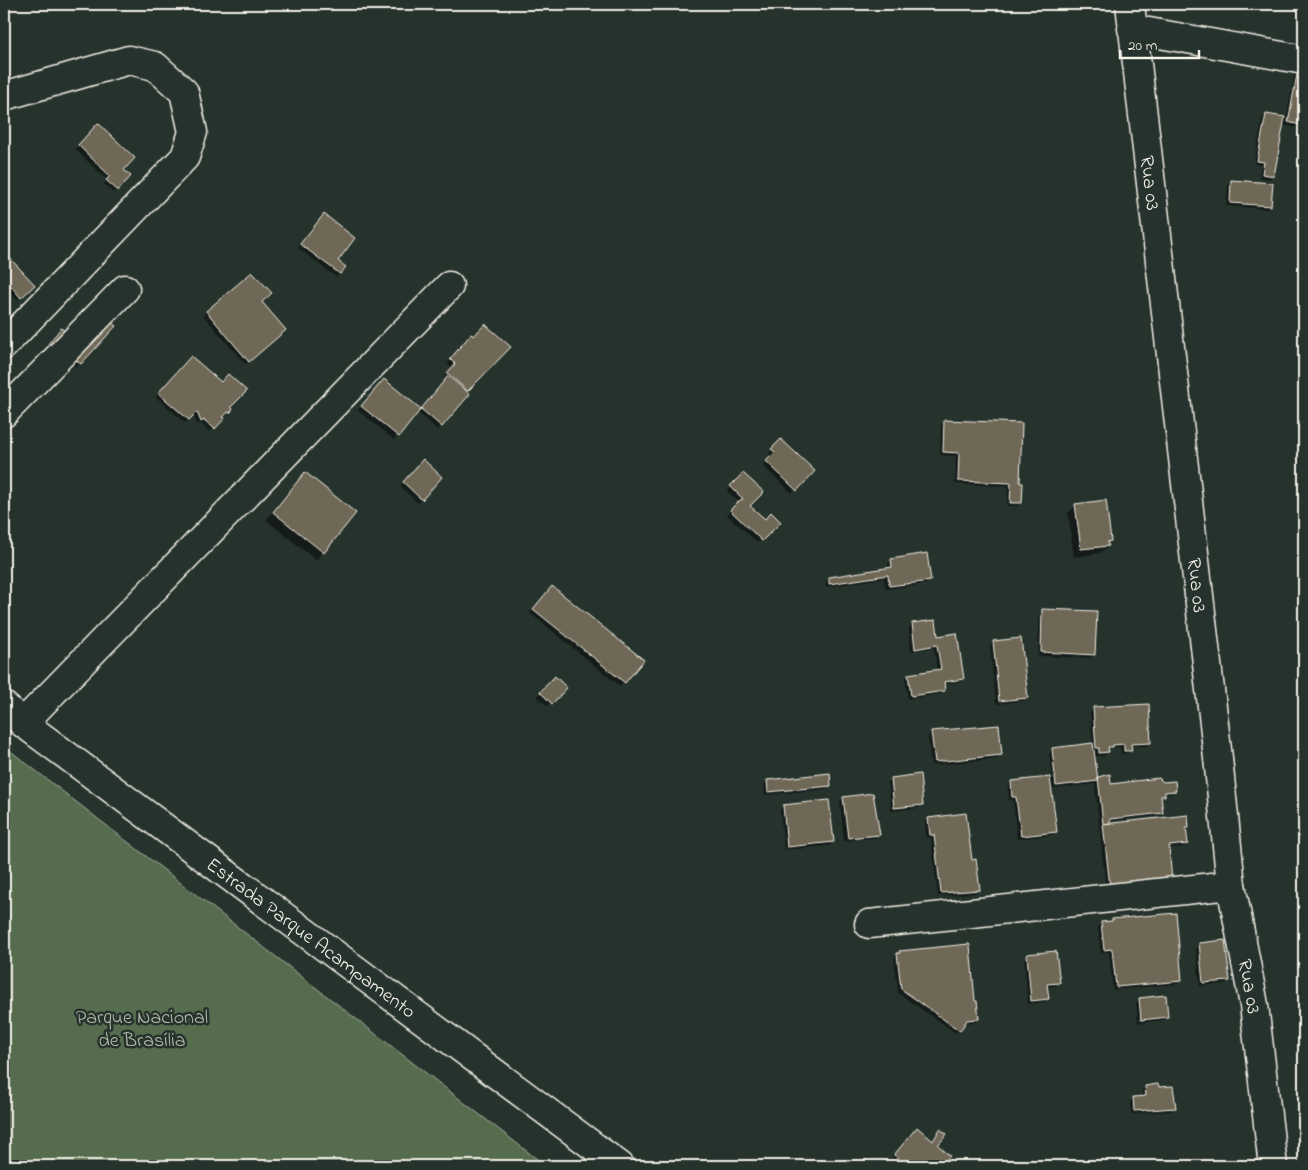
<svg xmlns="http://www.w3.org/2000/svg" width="1308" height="1170" font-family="'Indie Flower',sans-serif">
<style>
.green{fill:#566c50;stroke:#a5ae9c}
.shadow{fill:#0007}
.building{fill:#6f6857;stroke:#f4f1e8}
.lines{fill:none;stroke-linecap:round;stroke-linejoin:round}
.street-casing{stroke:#f4f1e8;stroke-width:31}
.secondary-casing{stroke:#f4f1e8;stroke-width:31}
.street{stroke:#26332d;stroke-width:28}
.secondary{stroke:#26332d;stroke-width:28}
.labels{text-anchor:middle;stroke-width:5;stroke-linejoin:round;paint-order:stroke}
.street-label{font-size:20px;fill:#f4f1e8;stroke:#26332d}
.park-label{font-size:20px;fill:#b5bcab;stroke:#26332d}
</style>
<rect width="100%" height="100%" fill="#26332d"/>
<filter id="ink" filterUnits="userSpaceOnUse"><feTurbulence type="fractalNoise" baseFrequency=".02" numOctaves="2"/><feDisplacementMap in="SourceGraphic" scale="10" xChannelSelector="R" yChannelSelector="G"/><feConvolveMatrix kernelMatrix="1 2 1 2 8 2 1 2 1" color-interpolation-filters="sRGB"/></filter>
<g filter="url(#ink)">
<polygon class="green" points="4,746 546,1166 4,1166"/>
<g class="shadow">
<polygon points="1304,67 1304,129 1282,125 1273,175 1269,179 1259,177 1261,165 1254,164 1262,119 1266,115 1286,119 1296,69"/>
<polygon points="98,125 122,170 129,176 113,193 104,184 107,180 75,149"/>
<polygon points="1232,181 1270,206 1267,209 1226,206 1228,185"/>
<polygon points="320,219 336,261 344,268 336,277 298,248"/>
<polygon points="7,257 34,285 17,300 6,289 4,291 4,260"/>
<polygon points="260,302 281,334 245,364 203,315 207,312"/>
<polygon points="114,327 76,367 63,356 60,359 46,348 58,334"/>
<polygon points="468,339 509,347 465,392 438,430 417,412 394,440 358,410 384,381 421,411 447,380 444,378 452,368 447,364"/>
<polygon points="188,361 229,412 226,416 225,414 221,417 223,418 210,432 200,423 197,426 193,414 185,423 156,397"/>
<polygon points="944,422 1018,484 1021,503 1018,506 1007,506 1008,486 955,484 956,456 940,455 941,425"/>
<polygon points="781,441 813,471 792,493 763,466 772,456 769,453"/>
<polygon points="419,465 441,477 418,503 400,486"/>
<polygon points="743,474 748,506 764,521 779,522 758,543 727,515 739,502 727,491"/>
<polygon points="298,482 355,514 316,560 266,520"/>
<polygon points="1076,505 1110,540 1106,544 1108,546 1100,553 1074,557 1068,513"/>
<polygon points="892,560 930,580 926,584 886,589 884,578 826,587 826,582 829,578 888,569 888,564"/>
<polygon points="548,591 642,660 620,686 530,613"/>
<polygon points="1043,611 1094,655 1091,658 1038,656 1039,614"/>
<polygon points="912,624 937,637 962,679 959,682 943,684 944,691 940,694 908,699 905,678 909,675 937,671 934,648 911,651 909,628"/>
<polygon points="993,642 1027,697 1023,701 996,704 990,646"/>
<polygon points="555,678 566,688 547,706 537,696"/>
<polygon points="1094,709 1150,742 1146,746 1130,746 1131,750 1127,754 1121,754 1120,747 1110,748 1104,756 1094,756 1097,779 1109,776 1110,785 1175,790 1171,794 1164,795 1160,799 1162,812 1158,816 1109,821 1109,824 1188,827 1185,830 1186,843 1183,847 1168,848 1106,890 1095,784 1051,789 1056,832 1052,835 1017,839 1013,800 1009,800 1008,786 1011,783 1052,778 1049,753 1052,750 1093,745 1090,712"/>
<polygon points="932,732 1001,755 997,759 931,765 928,736"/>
<polygon points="891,779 922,804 918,808 891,811 888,782"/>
<polygon points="768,781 830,785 826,789 765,795 764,784"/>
<polygon points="844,798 878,835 875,838 844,841 840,801"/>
<polygon points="783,807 833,842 829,846 784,850 780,810"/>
<polygon points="928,819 971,861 978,889 975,893 938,896 931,838 926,838 925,822"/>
<polygon points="1113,920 1180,980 1177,984 1113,990 1109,952 1101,953 1098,927 1102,924 1110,923"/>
<polygon points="1200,944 1229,980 1225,984 1200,986 1196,948"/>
<polygon points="968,945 977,1019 974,1022 963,1023 956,1033 898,993 894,958 900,952"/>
<polygon points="1027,955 1059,982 1055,986 1046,987 1047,999 1044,1002 1028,1004 1024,959"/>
<polygon points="1140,999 1167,1016 1163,1020 1138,1023 1136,1003"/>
<polygon points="1146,1087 1174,1107 1171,1111 1131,1114 1130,1102 1134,1098 1143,1097 1142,1091"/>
<polygon points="913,1133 932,1142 937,1135 936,1145 948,1156 939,1166 900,1166 891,1159"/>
</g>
<g class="building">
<polygon points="1299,64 1304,65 1304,126 1288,122"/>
<polygon points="1266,114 1285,117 1274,176 1262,174 1264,162 1257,161"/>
<polygon points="98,123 135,158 124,170 131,176 118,191 106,180 110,176 78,145"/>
<polygon points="1231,180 1273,183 1271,206 1230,203"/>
<polygon points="324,214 355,238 338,261 346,267 340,274 300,244"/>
<polygon points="7,255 35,285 21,298 11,286 4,293 4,258"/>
<polygon points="252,272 272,293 262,302 286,330 249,362 206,311"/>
<polygon points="91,308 116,326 81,364 67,353 64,357 48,344 61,328 66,332"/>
<polygon points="485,324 511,347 468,391 447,373 455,364 450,359 471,334 474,336"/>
<polygon points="191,356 221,382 228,374 247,391 231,407 233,409 230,413 229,412 226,414 223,417 225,418 215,429 204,420 201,422 197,412 189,420 158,393"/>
<polygon points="448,376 470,394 442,427 421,409"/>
<polygon points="384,379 421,409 399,437 361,406"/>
<polygon points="944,420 1022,423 1020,483 1023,483 1022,503 1010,503 1011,483 958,481 959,453 943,452"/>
<polygon points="781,439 815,471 797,491 766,461 775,452 771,449"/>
<polygon points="423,459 442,477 422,500 403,482"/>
<polygon points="305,472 356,513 324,553 273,512"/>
<polygon points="743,473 764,492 750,506 765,519 771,512 781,522 762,541 730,510 740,500 743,499 730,486"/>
<polygon points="1106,500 1111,541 1107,542 1109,546 1081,549 1075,504"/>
<polygon points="927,553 931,581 889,586 888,575 829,584 829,577 892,567 891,559"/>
<polygon points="552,586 644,660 625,683 533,609"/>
<polygon points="1042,609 1097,611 1095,655 1041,652"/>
<polygon points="936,620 938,636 957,633 964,679 944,682 945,691 911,696 908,674 941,669 937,645 915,649 912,623"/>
<polygon points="1021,638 1028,698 999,701 993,641"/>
<polygon points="555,676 567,688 552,704 540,692"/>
<polygon points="1149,704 1151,743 1131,744 1132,751 1124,751 1124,744 1113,745 1113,747 1108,747 1109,752 1099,753 1099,748 1096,748 1093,707"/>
<polygon points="999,725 1002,755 935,762 931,731"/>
<polygon points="1093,743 1098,781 1056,786 1052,748"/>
<polygon points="830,773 831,786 768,792 767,780"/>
<polygon points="920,774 923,805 894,808 891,778"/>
<polygon points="1110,774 1111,784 1159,778 1163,782 1175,781 1176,791 1165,792 1165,796 1161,796 1163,813 1110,819 1110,823 1103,824 1098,777"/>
<polygon points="1050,777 1057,832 1021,836 1016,797 1012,797 1011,781"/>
<polygon points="873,793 880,835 848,838 843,797"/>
<polygon points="829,800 834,842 787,847 783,805"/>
<polygon points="966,813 972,860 976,859 980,890 941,893 934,835 930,835 928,818"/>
<polygon points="1188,815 1189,828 1186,828 1188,844 1169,846 1172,882 1110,887 1103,824"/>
<polygon points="1176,913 1182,981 1116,987 1112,949 1104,950 1101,922 1112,921 1112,919"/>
<polygon points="1225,940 1230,981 1203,983 1199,943"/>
<polygon points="969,944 970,945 975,1001 977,1001 979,1019 967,1020 960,1031 901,989 897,953 900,953 899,951"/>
<polygon points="1056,951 1060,983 1047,984 1049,999 1031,1001 1027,954"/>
<polygon points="1166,995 1168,1017 1141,1020 1139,998"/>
<polygon points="1158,1084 1159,1087 1173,1086 1176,1108 1134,1111 1133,1097 1146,1096 1145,1086"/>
<polygon points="917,1127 933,1141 940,1129 947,1134 938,1145 950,1156 941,1166 907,1166 894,1155"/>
</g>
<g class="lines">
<g class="street-casing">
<g id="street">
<polyline points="1132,29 1304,60"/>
<polyline points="4,96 129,60 155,66 184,92 193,132 185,157 4,345"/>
<polyline points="4,413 125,289"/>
<polyline points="23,723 449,286"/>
<polyline points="869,924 1231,885"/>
</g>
</g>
<g class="secondary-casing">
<g id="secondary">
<path id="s1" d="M1130 4 1218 758 1231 885 1254 1005 1273 1166"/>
<path id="s2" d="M4 706 23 723 620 1166"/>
</g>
</g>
<use href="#street" class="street"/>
<use href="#secondary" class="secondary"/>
</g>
</g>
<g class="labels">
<g class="street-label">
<text dy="7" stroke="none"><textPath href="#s1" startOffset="180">Rua 03</textPath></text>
<text dy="7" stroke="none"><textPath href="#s1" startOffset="585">Rua 03</textPath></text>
<text dy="7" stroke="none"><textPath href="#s2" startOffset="385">Estrada Parque Acampamento</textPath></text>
<text dy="7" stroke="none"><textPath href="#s1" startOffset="990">Rua 03</textPath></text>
</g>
<g class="park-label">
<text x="142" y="1023">Parque Nacional<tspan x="142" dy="23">de Brasília</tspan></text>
</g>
</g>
<rect width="1308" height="1170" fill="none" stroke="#26332d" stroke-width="20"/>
<rect x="10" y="10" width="1288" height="1150" fill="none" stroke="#f4f1e8" stroke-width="2" filter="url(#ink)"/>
<path d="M1120 50v8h79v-8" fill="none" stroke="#f4f1e8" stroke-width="2.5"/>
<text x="1128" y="50" font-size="15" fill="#f4f1e8" stroke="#26332d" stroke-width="4" paint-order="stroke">20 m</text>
</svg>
